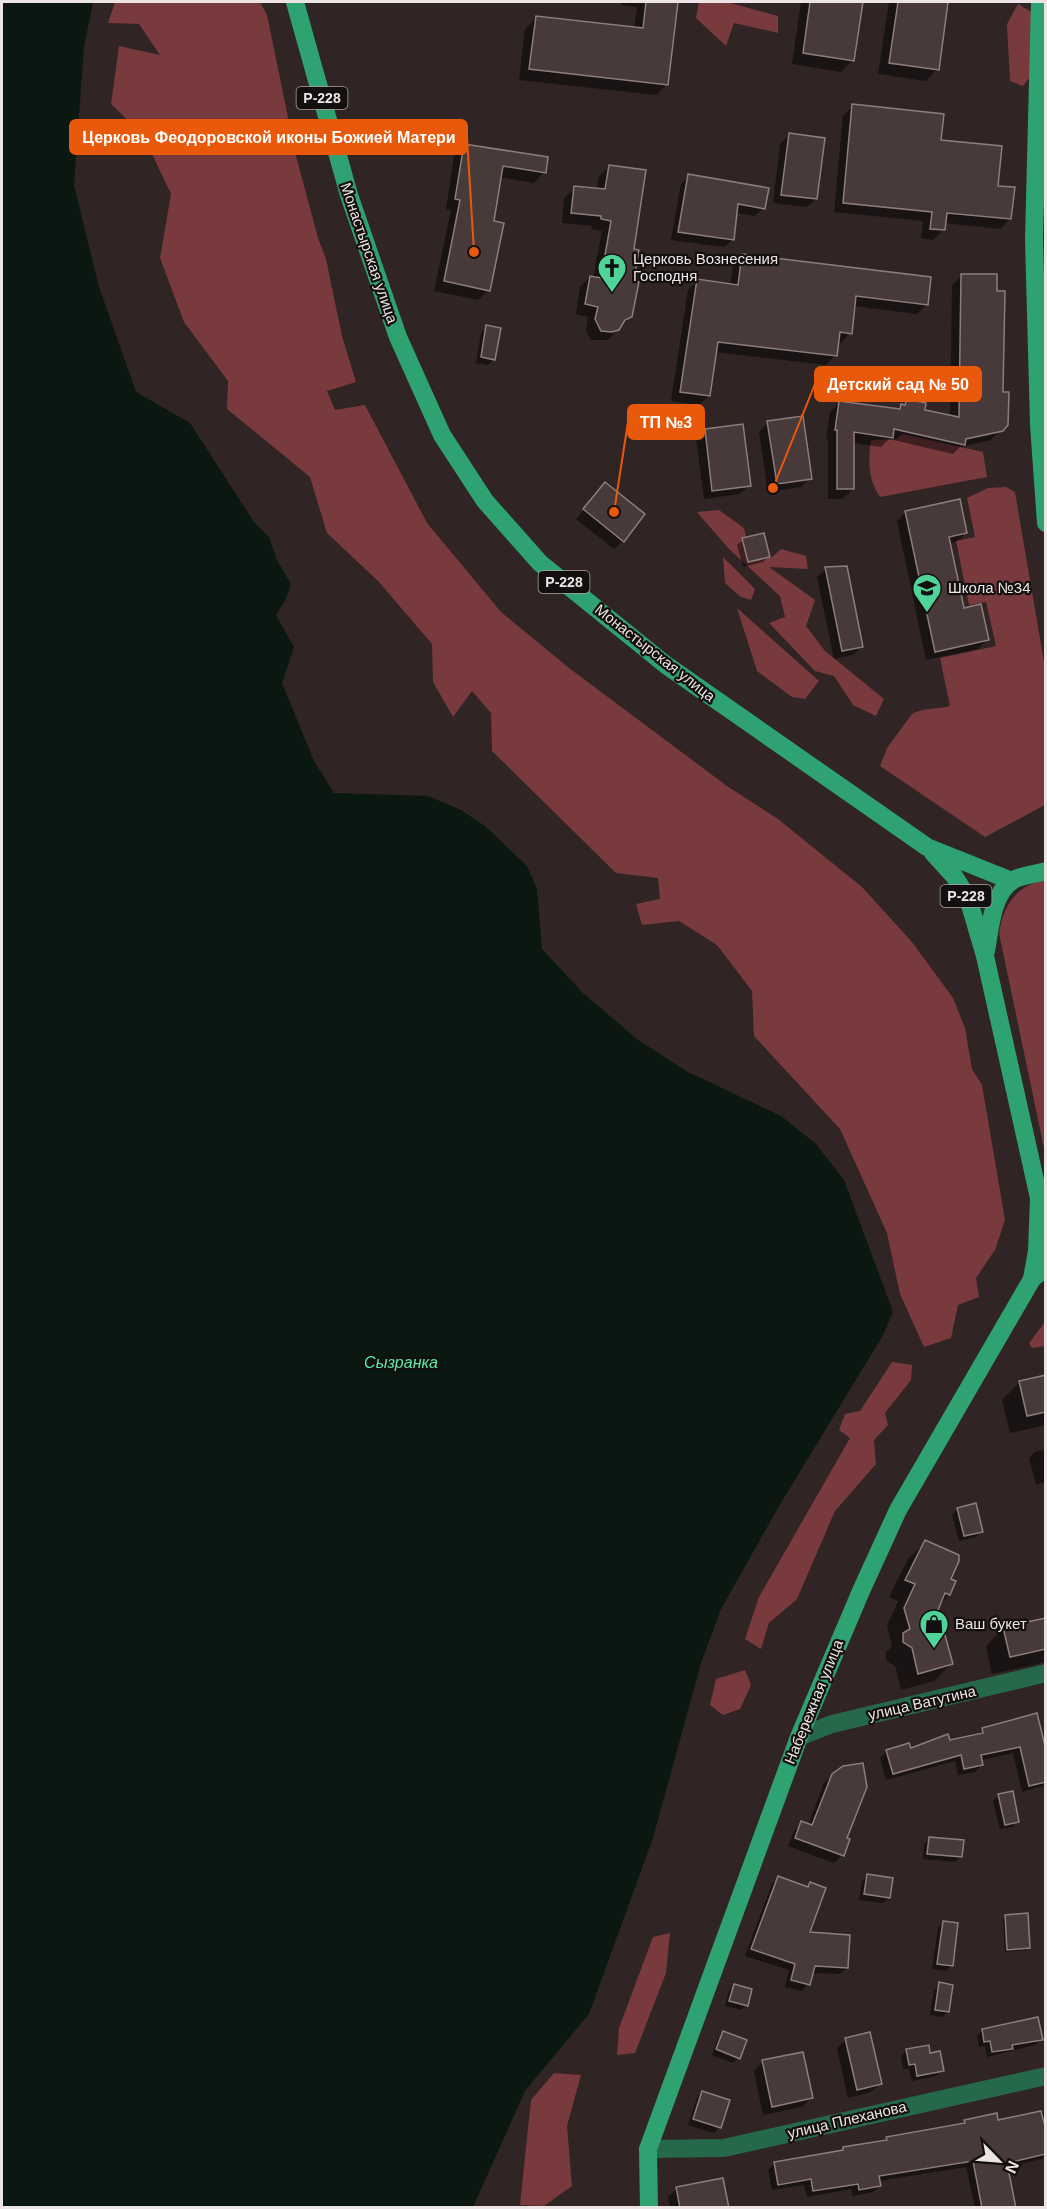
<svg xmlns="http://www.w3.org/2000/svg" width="1047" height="2209" font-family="Arial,sans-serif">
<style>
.green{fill:#793a3e}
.water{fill:#0a1811}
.shadow{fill:#0007}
.building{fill:#483a3a;stroke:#8d7e7d;stroke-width:1.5}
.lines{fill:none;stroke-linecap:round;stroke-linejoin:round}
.minor{stroke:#26684a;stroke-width:18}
.major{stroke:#2ea271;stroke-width:18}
.labels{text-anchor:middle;stroke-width:4.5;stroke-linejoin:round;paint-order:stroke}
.shield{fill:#140f0f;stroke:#aca5a5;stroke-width:1.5}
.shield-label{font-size:14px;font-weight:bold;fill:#ede5e5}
.street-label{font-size:15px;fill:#ede5e5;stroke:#140f0f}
.poi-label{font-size:15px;fill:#ede5e5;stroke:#140f0f;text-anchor:start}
.water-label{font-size:16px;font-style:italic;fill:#5aebab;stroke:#140f0f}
.leader{fill:none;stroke:#e8590c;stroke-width:2}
.callout-dot{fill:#e8590c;stroke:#140f0f;stroke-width:2}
.callout{fill:#e8590c;stroke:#e8590c;stroke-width:2}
.callout-label{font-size:16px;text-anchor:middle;font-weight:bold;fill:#fff}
</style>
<rect width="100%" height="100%" fill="#302424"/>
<g class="green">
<polygon points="115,2 260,2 267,15 296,156 318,238 326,259 342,336 356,382 327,391 335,410 365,405 427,523 501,612 569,668 727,786 778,819 862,887 912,942 953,998 965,1028 972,1069 982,1085 1005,1220 995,1250 976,1278 979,1297 958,1305 951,1338 924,1347 900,1294 887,1233 840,1129 754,1036 752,991 717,945 679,921 642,925 636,904 660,899 658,878 616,873 492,751 491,713 472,691 453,717 433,682 432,644 378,581 327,533 310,477 227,409 228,381 184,322 160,258 171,194 143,135 111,104 119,46 160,55 139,24 108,23"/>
<polygon points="699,2 727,2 778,16 778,33 734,23 726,46 696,18"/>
<polygon points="1018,4 1038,16 1037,68 1023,86 1010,81 1007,24"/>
<path d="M902 434 983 452 987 477 880 497C868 479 868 461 871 440L897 439Z"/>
<path d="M1006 487 1015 492 1045 668V805L985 837 880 766 887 748 912 714C921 708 939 709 950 706L940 658 996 646 986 602 969 605 956 541 975 537 967 498 988 488Z"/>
<polygon points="719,510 744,528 750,555 771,558 781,549 806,556 808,569 769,567 815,600 806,626 825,651 884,699 876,716 853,705 834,676 815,671 769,623 785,617 780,596 729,549 697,512"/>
<polygon points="723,557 755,589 751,600 741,597 725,583"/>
<polygon points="737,608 819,681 805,699 792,697 757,671"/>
<path d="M1045 880V1153L999 933C1003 905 1017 885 1045 880Z"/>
<polygon points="1045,1322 1045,1346 1032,1348 1029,1343"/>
<polygon points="892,1362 912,1365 911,1380 885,1413 888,1425 874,1440 876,1464 835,1511 797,1599 769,1623 761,1649 745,1639 759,1597 850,1438 839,1430 845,1414 860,1411"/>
<polygon points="745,1670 751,1685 740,1709 723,1715 710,1705 716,1679"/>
<polygon points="670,1933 666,1973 635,2053 617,2055 619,2028 653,1937"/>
<polygon points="554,2073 581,2075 567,2126 572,2186 544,2206 520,2205 531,2100"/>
</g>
<polygon class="water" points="2,2 93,2 84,47 74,185 99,287 136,392 190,423 254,522 269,537 277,560 291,584 286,599 276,615 294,647 282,683 314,761 334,793 428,796 461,810 485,826 527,866 537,889 542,949 584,994 638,1040 688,1072 781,1116 816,1144 844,1180 893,1312 882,1337 779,1506 721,1609 701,1663 653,1838 589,2014 525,2091 473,2207 2,2207"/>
<g class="shadow">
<polygon points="621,2 677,2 667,84 656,95 519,80 525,29 536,18 634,29 637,7 621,5"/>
<polygon points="801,2 861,2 853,60 841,72 792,64"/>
<polygon points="889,2 947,2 937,69 926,81 878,74"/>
<polygon points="853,106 940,141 997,187 1010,219 1000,229 944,223 943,230 933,240 921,238 923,221 834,212 843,116"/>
<polygon points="789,135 816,199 807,207 773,203 780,144"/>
<polygon points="465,145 544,172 534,183 500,177 493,222 488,290 478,300 434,291 451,210 446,209 454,156"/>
<polygon points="610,166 633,250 630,317 608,340 591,340 586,330 588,317 576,314 580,287 590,277 593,278 602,231 591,229 592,226 562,223 564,198 575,188 597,190 599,176"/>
<polygon points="689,176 763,208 755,216 736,213 733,239 724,247 671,240 681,184"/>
<polygon points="742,256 927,304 917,314 854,306 850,333 841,343 837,342 836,355 826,365 715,352 709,396 699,405 671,401 688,290 697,281 730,286 733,266"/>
<polygon points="962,275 1002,393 1007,424 991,440 960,447 953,454 889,439 881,447 853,443 853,489 843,499 828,499 828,439 826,439 830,412 840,402 897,410 907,400 923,411 950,417 952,285"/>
<polygon points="487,327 494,359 488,365 476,363 481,333"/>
<polygon points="768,423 810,478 801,487 768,492 759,432"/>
<polygon points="705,431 749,485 740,494 704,499 696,439"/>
<polygon points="605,484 623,541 614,549 576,519"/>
<polygon points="906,512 966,533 957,541 949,543 963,610 987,640 978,649 926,660 897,521"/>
<polygon points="743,540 769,556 763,562 743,567 737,545"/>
<polygon points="826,569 862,646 853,655 834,659 817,577"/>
<polygon points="1046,1376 1046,1425 1010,1433 1002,1400 1020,1382"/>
<polygon points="1046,1449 1046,1482 1036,1485 1029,1458 1035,1452"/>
<polygon points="958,1509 981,1531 976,1537 959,1541 952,1515"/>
<polygon points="926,1542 949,1580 949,1594 936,1610 952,1663 934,1681 901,1690 895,1666 886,1660 886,1652 892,1646 887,1626 898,1601 889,1597 908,1559"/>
<polygon points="1046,1619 1046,1662 992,1674 986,1646 1004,1628"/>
<polygon points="982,1730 1046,1756 1046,1785 1022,1792 1013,1753 981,1760 982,1765 975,1772 958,1775 955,1761 886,1780 880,1758 887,1751 910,1750 976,1736"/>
<polygon points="833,1775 845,1839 842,1855 834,1863 788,1846 794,1831 802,1823 808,1825 824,1783"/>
<polygon points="999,1795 1018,1821 1012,1827 1000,1829 993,1801"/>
<polygon points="930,1838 961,1857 955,1862 923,1859 924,1844"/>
<polygon points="867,1876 889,1897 883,1903 859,1900 862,1882"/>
<polygon points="779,1878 806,1888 810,1884 808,1934 847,1968 840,1974 812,1973 808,1984 802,1991 785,1987 789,1970 745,1956 772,1884"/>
<polygon points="1005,1916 1028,1948 1026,1950 1005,1952 1003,1919"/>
<polygon points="944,1923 952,1965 946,1971 932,1969 938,1928"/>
<polygon points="940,1984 948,2012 942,2017 930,2015 934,1990"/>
<polygon points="735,1986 746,2005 741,2010 725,2006 729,1991"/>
<polygon points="983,2030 1041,2039 1035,2045 987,2057 985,2046 979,2047 977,2036"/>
<polygon points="723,2033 738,2058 733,2063 712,2055 718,2039"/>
<polygon points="846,2040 880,2084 871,2092 848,2098 837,2048"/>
<polygon points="907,2050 942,2070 936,2076 912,2081 909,2069 903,2069 901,2056"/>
<polygon points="763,2062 811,2098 802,2107 763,2115 754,2071"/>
<polygon points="702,2092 728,2101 719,2128 714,2133 688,2125 697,2098"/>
<polygon points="1046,2112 1046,2156 1042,2159 1006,2167 1014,2208 975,2208 966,2167 879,2181 880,2186 873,2192 853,2196 851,2189 807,2197 804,2185 772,2190 768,2170 775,2163 841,2152 844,2149 883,2142 887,2138 961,2125 965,2121 997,2122"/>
<polygon points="677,2189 727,2208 670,2208 668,2197"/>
</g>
<g class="building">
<polygon points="646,2 678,2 668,85 529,69 536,16 643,28"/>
<polygon points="810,2 863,2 854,61 803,53"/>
<polygon points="898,2 948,2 939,70 889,63"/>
<polygon points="852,104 944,114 941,140 1002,146 998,186 1015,187 1011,219 947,213 945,230 930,229 932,212 843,203"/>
<polygon points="789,133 825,138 817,199 781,195"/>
<polygon points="464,144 548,157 546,173 503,166 494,221 504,223 490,291 444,281 460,200 455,199"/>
<polygon points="609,165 646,170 634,249 639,250 634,280 639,282 632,317 625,320 619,330 612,332 601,331 595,319 598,307 585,304 590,276 601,278 611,221 601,219 601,216 571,213 574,186 605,189"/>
<polygon points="688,174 769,188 765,209 738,204 734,240 678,232"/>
<polygon points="742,254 931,277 928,305 856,296 852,334 840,332 837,356 718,342 710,396 680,392 697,279 738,285"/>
<polygon points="961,274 997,274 997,291 1005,291 1003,392 1009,392 1008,425 1003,431 966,439 965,445 894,429 893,438 854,432 854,489 837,489 837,430 835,430 839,401 900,409 901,404 905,405 907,399 926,403 925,410 959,417"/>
<polygon points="486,325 501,328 495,360 481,357"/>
<polygon points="803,416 812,479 777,484 767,421"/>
<polygon points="743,424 751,486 712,491 705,429"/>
<polygon points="605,482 645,514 624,542 583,509"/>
<polygon points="960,499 967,533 949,537 964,608 981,604 989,640 935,652 905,511"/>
<polygon points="764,533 770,557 748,562 742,538"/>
<polygon points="847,566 863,647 842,651 825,567"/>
<polygon points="1046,1375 1046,1412 1027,1416 1019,1381"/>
<polygon points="976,1503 983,1532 964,1536 957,1508"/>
<polygon points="925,1540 959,1555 959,1561 951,1579 956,1581 950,1595 945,1593 938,1610 953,1664 918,1674 912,1648 903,1642 903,1633 910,1629 904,1608 915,1584 905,1580"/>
<polygon points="1046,1618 1046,1649 1010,1657 1003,1627"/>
<polygon points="1037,1713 1046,1750 1046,1782 1029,1786 1020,1747 981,1755 983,1765 964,1769 961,1755 893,1774 886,1750 909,1743 911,1748 948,1734 950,1740 983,1733 982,1728"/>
<polygon points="863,1763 867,1787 847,1838 850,1839 844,1856 795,1838 801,1821 812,1825 832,1774 843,1766"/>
<polygon points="1013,1791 1019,1822 1005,1825 998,1794"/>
<polygon points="929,1837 964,1840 962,1857 927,1854"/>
<polygon points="867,1874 893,1878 890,1898 864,1894"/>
<polygon points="778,1876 808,1887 810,1882 826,1888 810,1932 850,1935 848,1968 815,1966 810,1985 791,1980 795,1964 751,1949"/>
<polygon points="1028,1913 1030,1948 1007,1950 1005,1915"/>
<polygon points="943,1921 958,1923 953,1966 937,1964"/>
<polygon points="939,1982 953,1985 949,2012 935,2010"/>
<polygon points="734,1984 752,1989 748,2006 729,2001"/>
<polygon points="1038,2017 1043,2040 1012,2045 1013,2049 992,2052 990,2041 984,2042 982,2029"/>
<polygon points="723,2031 747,2040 740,2059 716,2049"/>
<polygon points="870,2032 882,2084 857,2090 845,2038"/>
<polygon points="929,2045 930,2053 940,2051 944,2071 917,2076 915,2064 909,2065 906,2049"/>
<polygon points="803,2052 813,2098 772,2107 762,2060"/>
<polygon points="702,2091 730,2100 721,2128 693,2119"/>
<polygon points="1041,2111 1046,2130 1046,2154 1007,2163 1016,2208 982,2208 973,2161 879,2176 881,2186 859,2190 858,2184 813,2191 811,2179 778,2185 774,2162 843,2150 843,2147 887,2140 886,2137 965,2123 964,2120 997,2113 998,2120"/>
<polygon points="723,2178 729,2208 680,2208 676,2187"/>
</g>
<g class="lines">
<g class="minor">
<polyline points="799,1737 832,1724 1046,1673"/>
<polyline points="648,2149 724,2148 1046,2076"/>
</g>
<g class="major">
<polyline points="295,2 349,195 398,337 442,435 485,501 540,563 666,665 927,847 1012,881"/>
<polyline points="1040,2 1034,239 1039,425 1046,523"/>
<polyline points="933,853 954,876 968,898 985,956 1039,1198 1037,1251 1032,1279"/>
<path d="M986 951C990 929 992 893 1013 880 1022 875 1036 874 1046 871"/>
<polyline points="649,2208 648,2149 799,1737 861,1591 898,1510 1032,1279 1046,1267"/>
</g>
</g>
<defs>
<g id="church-pin" transform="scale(1.5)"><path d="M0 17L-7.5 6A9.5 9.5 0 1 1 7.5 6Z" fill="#4fd399" stroke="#140f0f"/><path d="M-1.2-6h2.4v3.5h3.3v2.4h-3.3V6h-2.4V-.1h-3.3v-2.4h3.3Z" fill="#111"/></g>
<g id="school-pin" transform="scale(1.5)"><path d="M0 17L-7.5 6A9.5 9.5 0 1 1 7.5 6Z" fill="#4fd399" stroke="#140f0f"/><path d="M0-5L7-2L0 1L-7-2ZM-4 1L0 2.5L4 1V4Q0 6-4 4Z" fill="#111"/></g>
<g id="shop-pin" transform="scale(1.5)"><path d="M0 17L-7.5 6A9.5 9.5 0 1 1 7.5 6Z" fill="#4fd399" stroke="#140f0f"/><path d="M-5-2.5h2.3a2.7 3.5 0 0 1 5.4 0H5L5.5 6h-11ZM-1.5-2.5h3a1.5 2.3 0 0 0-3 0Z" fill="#111"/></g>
</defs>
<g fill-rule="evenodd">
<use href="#church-pin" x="612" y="268"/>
<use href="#school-pin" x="927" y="588"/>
<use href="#shop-pin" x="934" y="1624"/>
</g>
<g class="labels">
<g class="shield">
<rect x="296.5" y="87" width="51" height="22" rx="4.5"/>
<rect x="538.5" y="571" width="51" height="22" rx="4.5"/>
<rect x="940.5" y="885" width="51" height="22" rx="4.5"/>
</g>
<g class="shield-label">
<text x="322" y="103">Р-228</text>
<text x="564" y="587">Р-228</text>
<text x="966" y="901">Р-228</text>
</g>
<g class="street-label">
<text transform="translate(369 253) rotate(71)" y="5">Монастырская улица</text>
<text transform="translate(655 653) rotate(38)" y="5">Монастырская улица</text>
<text transform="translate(814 1702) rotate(-68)" y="5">Набережная улица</text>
<text transform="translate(922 1703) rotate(-13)" y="5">улица Ватутина</text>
<text transform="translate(847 2120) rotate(-13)" y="5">улица Плеханова</text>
</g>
<g class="poi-label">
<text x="633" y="264">Церковь Вознесения<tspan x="633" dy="17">Господня</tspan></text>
<text x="948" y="593">Школа №34</text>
<text x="955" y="1629">Ваш букет</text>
</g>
<g class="water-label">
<text x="401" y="1368">Сызранка</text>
</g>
</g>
<path class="leader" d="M474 252L467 137M773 488L815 384M614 512L628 422"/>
<g class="callout-dot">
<circle cx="474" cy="252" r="6"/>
<circle cx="773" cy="488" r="6"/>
<circle cx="614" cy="512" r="6"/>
</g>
<g class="callout">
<rect x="70" y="120" width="397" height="34" rx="6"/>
<rect x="815" y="367" width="166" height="34" rx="6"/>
<rect x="628" y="405" width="76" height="34" rx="6"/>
</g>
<g class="callout-label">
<text x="269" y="143">Церковь Феодоровской иконы Божией Матери</text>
<text x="898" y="390">Детский сад № 50</text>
<text x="666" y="428">ТП №3</text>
</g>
<rect width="1047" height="2209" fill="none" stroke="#ede5e5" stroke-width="6"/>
<g transform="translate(999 2161) rotate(115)" stroke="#140f0f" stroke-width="4.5" paint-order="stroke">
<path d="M0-4.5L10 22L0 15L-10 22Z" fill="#ede5e5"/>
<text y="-9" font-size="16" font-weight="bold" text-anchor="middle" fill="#ede5e5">N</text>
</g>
</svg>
